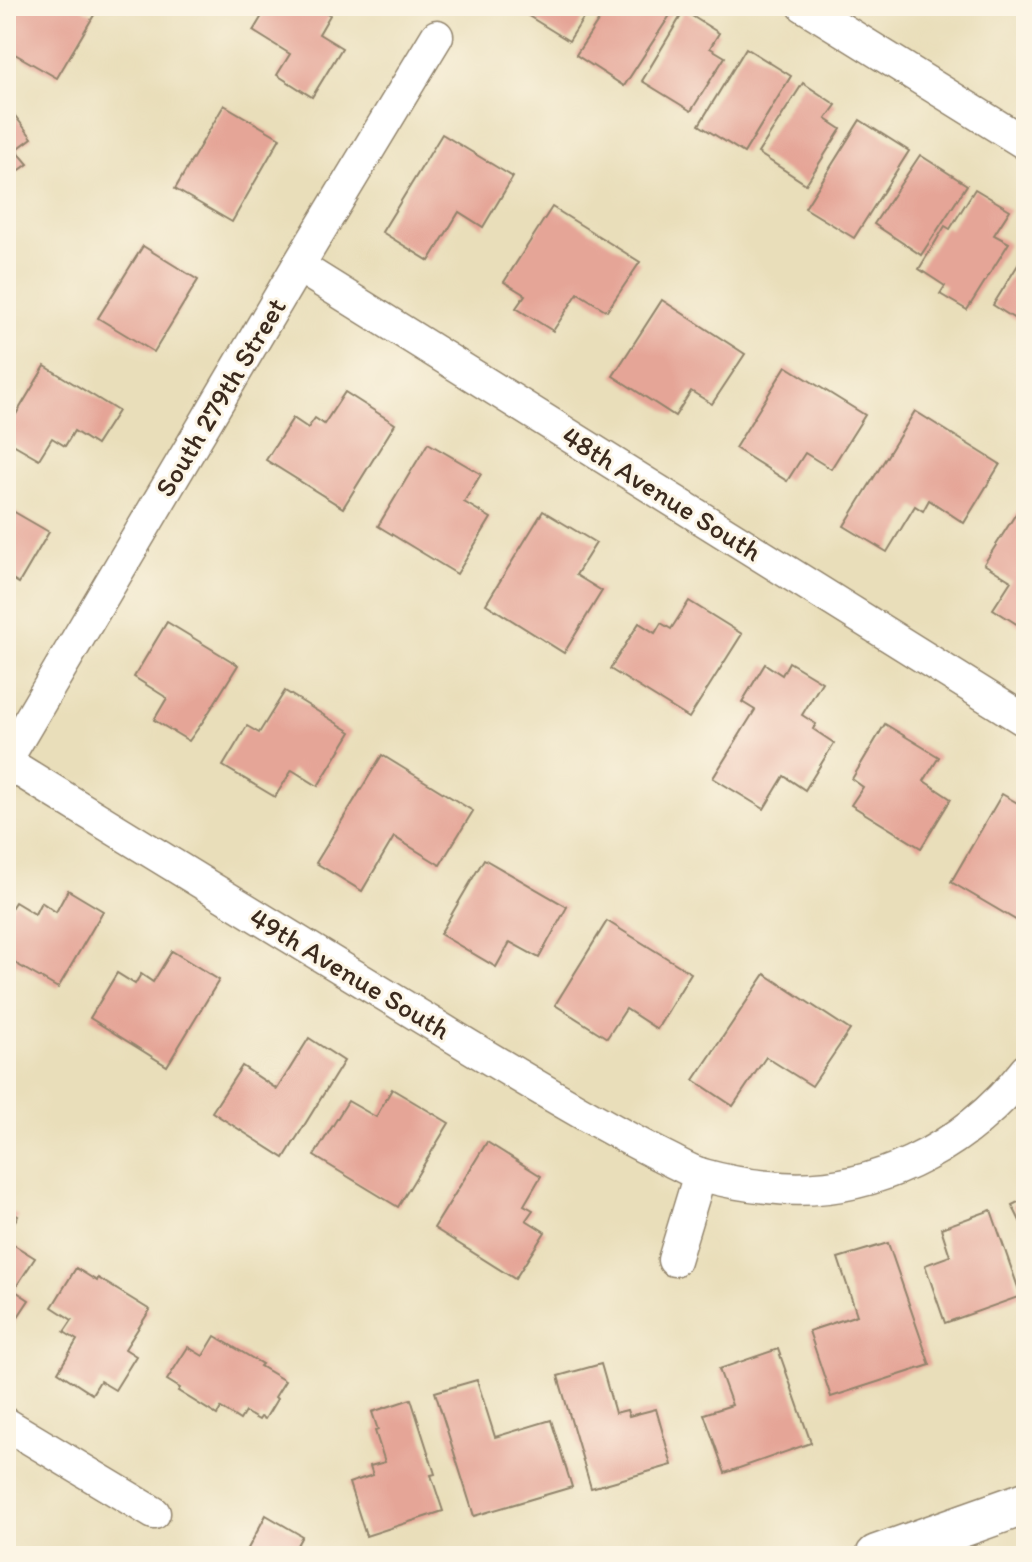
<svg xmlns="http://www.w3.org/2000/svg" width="1032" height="1562" font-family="Itim,sans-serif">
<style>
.building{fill:#e5a597}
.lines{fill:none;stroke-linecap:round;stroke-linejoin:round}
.minor-casing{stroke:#92846c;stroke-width:35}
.tertiary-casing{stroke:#92846c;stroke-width:45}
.minor{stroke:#fff;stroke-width:32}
.tertiary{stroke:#fff;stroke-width:42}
.labels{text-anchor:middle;stroke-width:6;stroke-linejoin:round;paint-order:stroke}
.street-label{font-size:28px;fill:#3b2a1e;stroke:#fcf5e5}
</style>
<rect width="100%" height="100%" fill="#fcf5e5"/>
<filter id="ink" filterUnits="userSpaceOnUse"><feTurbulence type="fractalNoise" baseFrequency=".0125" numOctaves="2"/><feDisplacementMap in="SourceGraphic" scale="16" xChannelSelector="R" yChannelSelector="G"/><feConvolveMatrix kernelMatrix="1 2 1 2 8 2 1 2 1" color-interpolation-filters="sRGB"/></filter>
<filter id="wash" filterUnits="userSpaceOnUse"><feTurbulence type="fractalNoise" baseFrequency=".006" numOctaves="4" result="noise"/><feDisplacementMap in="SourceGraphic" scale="32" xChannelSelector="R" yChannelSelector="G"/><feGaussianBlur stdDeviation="1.8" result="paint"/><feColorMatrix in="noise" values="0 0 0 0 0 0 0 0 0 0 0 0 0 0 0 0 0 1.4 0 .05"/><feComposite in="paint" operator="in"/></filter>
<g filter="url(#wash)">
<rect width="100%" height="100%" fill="#e9deba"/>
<g id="blocks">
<g class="building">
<polygon points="6,6 78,6 94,15 57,78 6,49"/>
<polygon points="268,6 319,6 318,7 330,15 319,34 342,48 312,97 277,75 290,54 253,31"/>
<polygon points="526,6 591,6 569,41 522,12"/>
<polygon points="608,6 676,6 624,86 576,55"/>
<polygon points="684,11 719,33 710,48 725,57 691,111 642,81"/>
<polygon points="746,48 791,76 744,153 699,125"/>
<polygon points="803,83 836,105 826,119 841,129 806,184 758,153"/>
<polygon points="6,104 32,138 16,150 28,164 6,180"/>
<polygon points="224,105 280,138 232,222 175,189"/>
<polygon points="860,120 909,151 854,238 805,208"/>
<polygon points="442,134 513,177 483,227 459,212 429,261 382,232"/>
<polygon points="920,155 967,185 921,255 874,224"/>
<polygon points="975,189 1010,210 994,235 1009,243 967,310 940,294 945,286 919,269 945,226 950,229"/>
<polygon points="552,207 640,262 607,311 578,293 553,331 516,308 525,295 504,282"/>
<polygon points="143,246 198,280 154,352 98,318"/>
<polygon points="1026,252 1026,326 993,305"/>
<polygon points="662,300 745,354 712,404 691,391 675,416 613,376"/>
<polygon points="45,366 118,411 96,445 74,431 65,446 52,438 39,459 6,440 6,431"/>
<polygon points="786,366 865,415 831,469 805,453 787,481 735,448"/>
<polygon points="345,392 395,424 343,508 266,460 293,418 308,428 315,418 324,424"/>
<polygon points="915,411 1000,464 964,523 929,500 923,511 915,506 887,552 844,526"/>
<polygon points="428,443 481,474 464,502 491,518 457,574 378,526"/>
<polygon points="1019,509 1026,514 1026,630 993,609 1011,581 984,564"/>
<polygon points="11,510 49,532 19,583 6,575 6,519"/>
<polygon points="543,511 596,543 576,575 602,591 564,653 486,604"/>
<polygon points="689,601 742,634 689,718 610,669 639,623 655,633 661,623 671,629"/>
<polygon points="167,622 238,665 204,720 189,741 154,720 167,698 134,677"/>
<polygon points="789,662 822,682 802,715 816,724 813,729 834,743 805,790 784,776 764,809 713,778 755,710 742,702 765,664 782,675"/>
<polygon points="285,691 351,732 318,786 292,770 275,797 223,766 247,726 259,733"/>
<polygon points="885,724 939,757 924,781 951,799 921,848 851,805 863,787 852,779"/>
<polygon points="382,755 473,811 440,865 394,837 362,891 316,863"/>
<polygon points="1002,794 1026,808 1026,926 951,882"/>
<polygon points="484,859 567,907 539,958 510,942 496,967 440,934"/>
<polygon points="68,890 103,911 58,988 6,958 6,916 15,902 35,914 41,902 56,912"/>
<polygon points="607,921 691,973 657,1029 626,1009 607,1038 555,1005"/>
<polygon points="172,951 219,980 167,1066 90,1018 117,973 135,984 141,974 153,982"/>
<polygon points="765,974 850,1030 812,1086 766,1057 733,1106 694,1080"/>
<polygon points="309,1038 344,1061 284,1158 212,1112 242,1066 277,1089"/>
<polygon points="392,1089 449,1123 398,1207 314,1156 348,1101 376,1117"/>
<polygon points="487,1142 541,1176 524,1205 533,1210 526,1220 545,1232 515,1279 434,1228"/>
<polygon points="1026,1198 1026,1233 1012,1205"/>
<polygon points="6,1209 18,1216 6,1235"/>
<polygon points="991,1210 1021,1296 945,1323 925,1265 950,1256 941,1228"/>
<polygon points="6,1240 35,1258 14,1290 29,1300 6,1335"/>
<polygon points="888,1243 930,1365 831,1397 809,1331 857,1315 838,1258"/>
<polygon points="76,1268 97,1281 98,1278 150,1310 125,1349 136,1356 115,1390 100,1381 92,1394 58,1372 77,1340 64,1332 72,1320 52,1307"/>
<polygon points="215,1336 262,1364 260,1366 285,1381 275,1397 277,1399 265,1419 261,1417 259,1420 245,1412 240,1420 221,1408 217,1415 178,1391 180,1388 167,1380 188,1347 203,1356"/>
<polygon points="778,1349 811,1443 725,1473 704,1414 732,1405 719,1369"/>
<polygon points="601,1364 615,1413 627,1410 629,1416 656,1409 672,1465 591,1488 558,1376"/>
<polygon points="477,1380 495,1437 551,1420 572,1487 474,1516 435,1392"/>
<polygon points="411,1399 435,1474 431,1475 443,1511 366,1536 349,1483 373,1475 370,1466 385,1462 375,1431 378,1430 372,1412"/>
<polygon points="266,1515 302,1536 291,1556 244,1556"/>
</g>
</g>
</g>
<g filter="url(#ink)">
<use href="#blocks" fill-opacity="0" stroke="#92846c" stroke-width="2"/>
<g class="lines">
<g class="minor-casing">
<g id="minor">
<polyline points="804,6 1026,144"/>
<polyline points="298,266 1026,721"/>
<polyline points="6,760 298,266 437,36"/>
<path d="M6 762C143 847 281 931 418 1015 472 1048 525 1080 579 1111 609 1128 639 1145 670 1160 680 1165 691 1172 703 1175 724 1181 746 1185 768 1187 868 1199 965 1148 1026 1070"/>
<polyline points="674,1260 700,1174"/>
<polyline points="6,1424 154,1513"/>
</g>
</g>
<g class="tertiary-casing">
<polyline id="tertiary" points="877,1556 1026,1503"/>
</g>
<use href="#minor" class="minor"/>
<use href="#tertiary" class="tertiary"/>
</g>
</g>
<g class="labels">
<g class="street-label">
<text transform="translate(220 397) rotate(-59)" y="10">South 279th Street</text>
<text transform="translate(662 493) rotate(32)" y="10">48th Avenue South</text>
<text transform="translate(350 973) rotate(31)" y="10">49th Avenue South</text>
</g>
</g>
<rect width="1032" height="1562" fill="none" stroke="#fcf5e5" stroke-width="32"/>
</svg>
